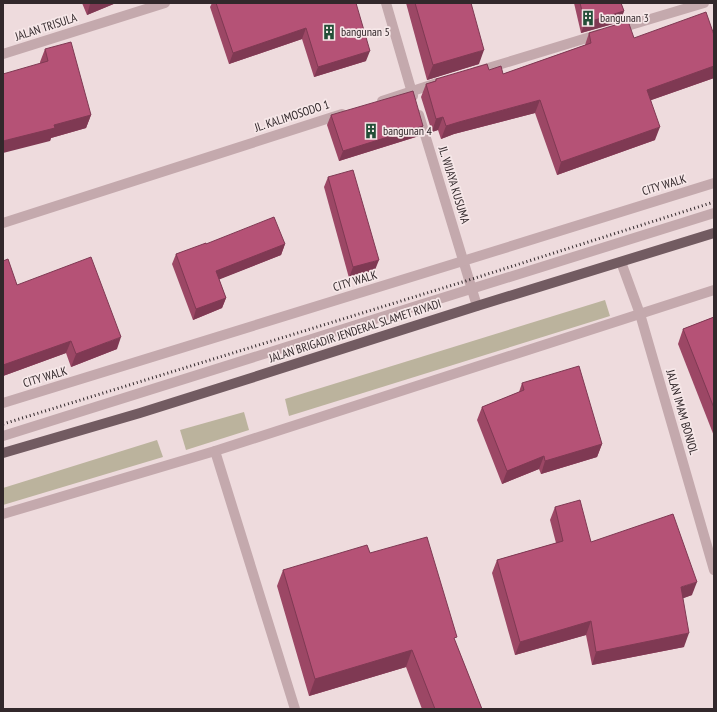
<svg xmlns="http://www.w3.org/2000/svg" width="717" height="712" font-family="'PT Sans Narrow',sans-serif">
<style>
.green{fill:#bbb39d}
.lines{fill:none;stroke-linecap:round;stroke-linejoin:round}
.lane{stroke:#c4a9ad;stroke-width:10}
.street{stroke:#c4a9ad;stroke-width:10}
.primary{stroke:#725b61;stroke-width:10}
.rail{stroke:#32282b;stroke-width:3;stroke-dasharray:1 3;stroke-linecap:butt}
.wall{fill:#9c4765}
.shaded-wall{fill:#7f3953}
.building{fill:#b55276;stroke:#7f3953}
.labels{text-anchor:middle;stroke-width:3.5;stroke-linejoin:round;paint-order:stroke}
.poi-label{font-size:12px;fill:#32282b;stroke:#f6e7e8;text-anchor:start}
.street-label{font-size:12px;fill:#32282b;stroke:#f6e7e8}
</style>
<rect width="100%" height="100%" fill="#eedbdd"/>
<g class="green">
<polygon points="605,300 610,316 289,416 285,399"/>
<polygon points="244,412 249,430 186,450 180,430"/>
<polygon points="157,440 163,457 3,505 3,488"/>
</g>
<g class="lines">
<g class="lane">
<path d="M3 436C240 360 477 288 714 213"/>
<polyline points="3,514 215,451 714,290"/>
</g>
<g class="street">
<polyline points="386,3 413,96"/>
<polyline points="617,29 704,3"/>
<polyline points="3,54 165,3"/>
<polyline points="475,72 600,34"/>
<polyline points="382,101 437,83"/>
<polyline points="419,115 477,306"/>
<polyline points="3,223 342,114"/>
<polyline points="621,262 640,314 714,570"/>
<polyline points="3,403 463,261 714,183"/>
<polyline points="215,451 295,709"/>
</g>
<polyline class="primary" points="3,453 140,413 248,379 477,306 714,233"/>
<polyline class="rail" points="3,424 469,280 714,202"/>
</g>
<g class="wall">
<polygon points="82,3 116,3 87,15"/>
<polygon points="212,3 356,3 366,61 314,77 302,39 229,64 210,7"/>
<polygon points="406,3 471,3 479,64 427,80"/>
<polygon points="574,3 621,3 624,11 620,22 581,33"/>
<polygon points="589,33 634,38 714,35 714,78 651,100 655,140 557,175 535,113 454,134 441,139 438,130 432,132 421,97 426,84 435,81 436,79 489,70 503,74 585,45"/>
<polygon points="45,49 91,115 86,128 51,138 50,141 40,62"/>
<polygon points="331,115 423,126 419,136 339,161 327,125"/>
<polygon points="328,177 375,270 349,278 324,187"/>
<polygon points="206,244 285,244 281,255 219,279 226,298 222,308 193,320 172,264 176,254"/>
<polygon points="3,261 17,285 117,349 71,367 66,353 3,376"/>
<polygon points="714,317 714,436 678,344 683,329"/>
<polygon points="522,383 602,444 597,457 541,474 539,469 502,484 477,420 482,407 519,392"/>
<polygon points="555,507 591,542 692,595 683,598 684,647 592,665 586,635 515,655 492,573 497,560 556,543 550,520"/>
<polygon points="370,553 455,641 482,709 422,709 406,667 309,696 277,586 283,570"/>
</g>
<g class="shaded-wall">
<polygon points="94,3 116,3 87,15 90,4"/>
<polygon points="624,11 620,22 581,33 585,23"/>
<polygon points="306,28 302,39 229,64 233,53"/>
<polygon points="484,50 479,64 427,80 433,65"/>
<polygon points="370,51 366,61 314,77 318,67"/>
<polygon points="714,66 714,78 643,103 647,90"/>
<polygon points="540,100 535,113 454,134 441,139 446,126 459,122"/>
<polygon points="91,115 86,128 51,138 50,141 3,153 3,141 54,125"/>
<polygon points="443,117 438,130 432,132 436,119"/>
<polygon points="423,126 419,136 339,161 343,151"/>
<polygon points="660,127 655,140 557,175 561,162"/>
<polygon points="285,244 281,255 213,282 216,271"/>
<polygon points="379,260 375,270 349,278 353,267"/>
<polygon points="226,298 222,308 193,320 196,309"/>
<polygon points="121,337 117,349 71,367 76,354"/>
<polygon points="71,341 66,353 3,376 3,365"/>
<polygon points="602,444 597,457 541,474 545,461"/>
<polygon points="544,456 539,469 502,484 507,471"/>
<polygon points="697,582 692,595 676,601 681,587"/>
<polygon points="591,621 586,635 515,655 520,642"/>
<polygon points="689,633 684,647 592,665 596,652"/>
<polygon points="412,650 406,667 309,696 315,679"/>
</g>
<g class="building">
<polygon points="216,3 356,3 370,51 318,67 306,28 233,53"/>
<polygon points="415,3 471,3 484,50 433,65"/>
<polygon points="580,3 621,3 624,11 585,23"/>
<polygon points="706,12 714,35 714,66 647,90 660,127 561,162 540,100 459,122 446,126 443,117 436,119 426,84 436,81 436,79 487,64 489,70 501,66 503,74 591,43 589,33 628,21 634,38"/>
<polygon points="71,42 91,115 54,125 55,128 3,141 3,74 48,61 45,49"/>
<polygon points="413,91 423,126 343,151 331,115"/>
<polygon points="353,170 379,260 353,267 328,177"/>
<polygon points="274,217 285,244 216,271 226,298 196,309 176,254 206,243 206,244"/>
<polygon points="91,257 121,337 76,354 71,341 3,365 3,261 8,259 17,285"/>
<polygon points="714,317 714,408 683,329"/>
<polygon points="579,366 602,444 545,461 544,456 507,471 482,407 524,390 522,383"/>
<polygon points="580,500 591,542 673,514 697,582 681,587 689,633 596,652 591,621 520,642 497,560 563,541 555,507"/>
<polygon points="427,537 457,637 454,638 482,709 435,709 412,650 315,679 283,570 367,545 370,553"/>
</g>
<defs>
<g id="building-bare" transform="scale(1.2)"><path d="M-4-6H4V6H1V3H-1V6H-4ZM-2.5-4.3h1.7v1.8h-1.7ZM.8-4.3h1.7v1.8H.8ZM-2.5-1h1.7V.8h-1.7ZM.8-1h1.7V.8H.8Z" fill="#234e37" stroke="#f6e7e8" stroke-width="2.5" paint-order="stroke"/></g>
</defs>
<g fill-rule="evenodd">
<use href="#building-bare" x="588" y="18"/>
<use href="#building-bare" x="329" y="32"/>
<use href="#building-bare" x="371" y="131"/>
</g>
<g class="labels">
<g class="poi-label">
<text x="600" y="22">bangunan 3</text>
<text x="341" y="36">bangunan 5</text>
<text x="383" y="135">bangunan 4</text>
</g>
<g class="street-label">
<text transform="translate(46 27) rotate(-18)" y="4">JALAN TRISULA</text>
<text transform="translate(292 116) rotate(-18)" y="4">JL. KALIMOSODO 1</text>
<text transform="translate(454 185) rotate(73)" y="4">JL. WIJAYA KUSUMA</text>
<text transform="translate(664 185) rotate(-17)" y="4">CITY WALK</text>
<text transform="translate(355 281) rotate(-17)" y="4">CITY WALK</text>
<text transform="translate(355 331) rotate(-18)" y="4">JALAN BRIGADIR JENDERAL SLAMET RIYADI</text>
<text transform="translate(45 377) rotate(-17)" y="4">CITY WALK</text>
<text transform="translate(682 412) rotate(74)" y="4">JALAN IMAM BONJOL</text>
</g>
</g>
<rect width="717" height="712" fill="none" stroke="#32282b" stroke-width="8"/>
</svg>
